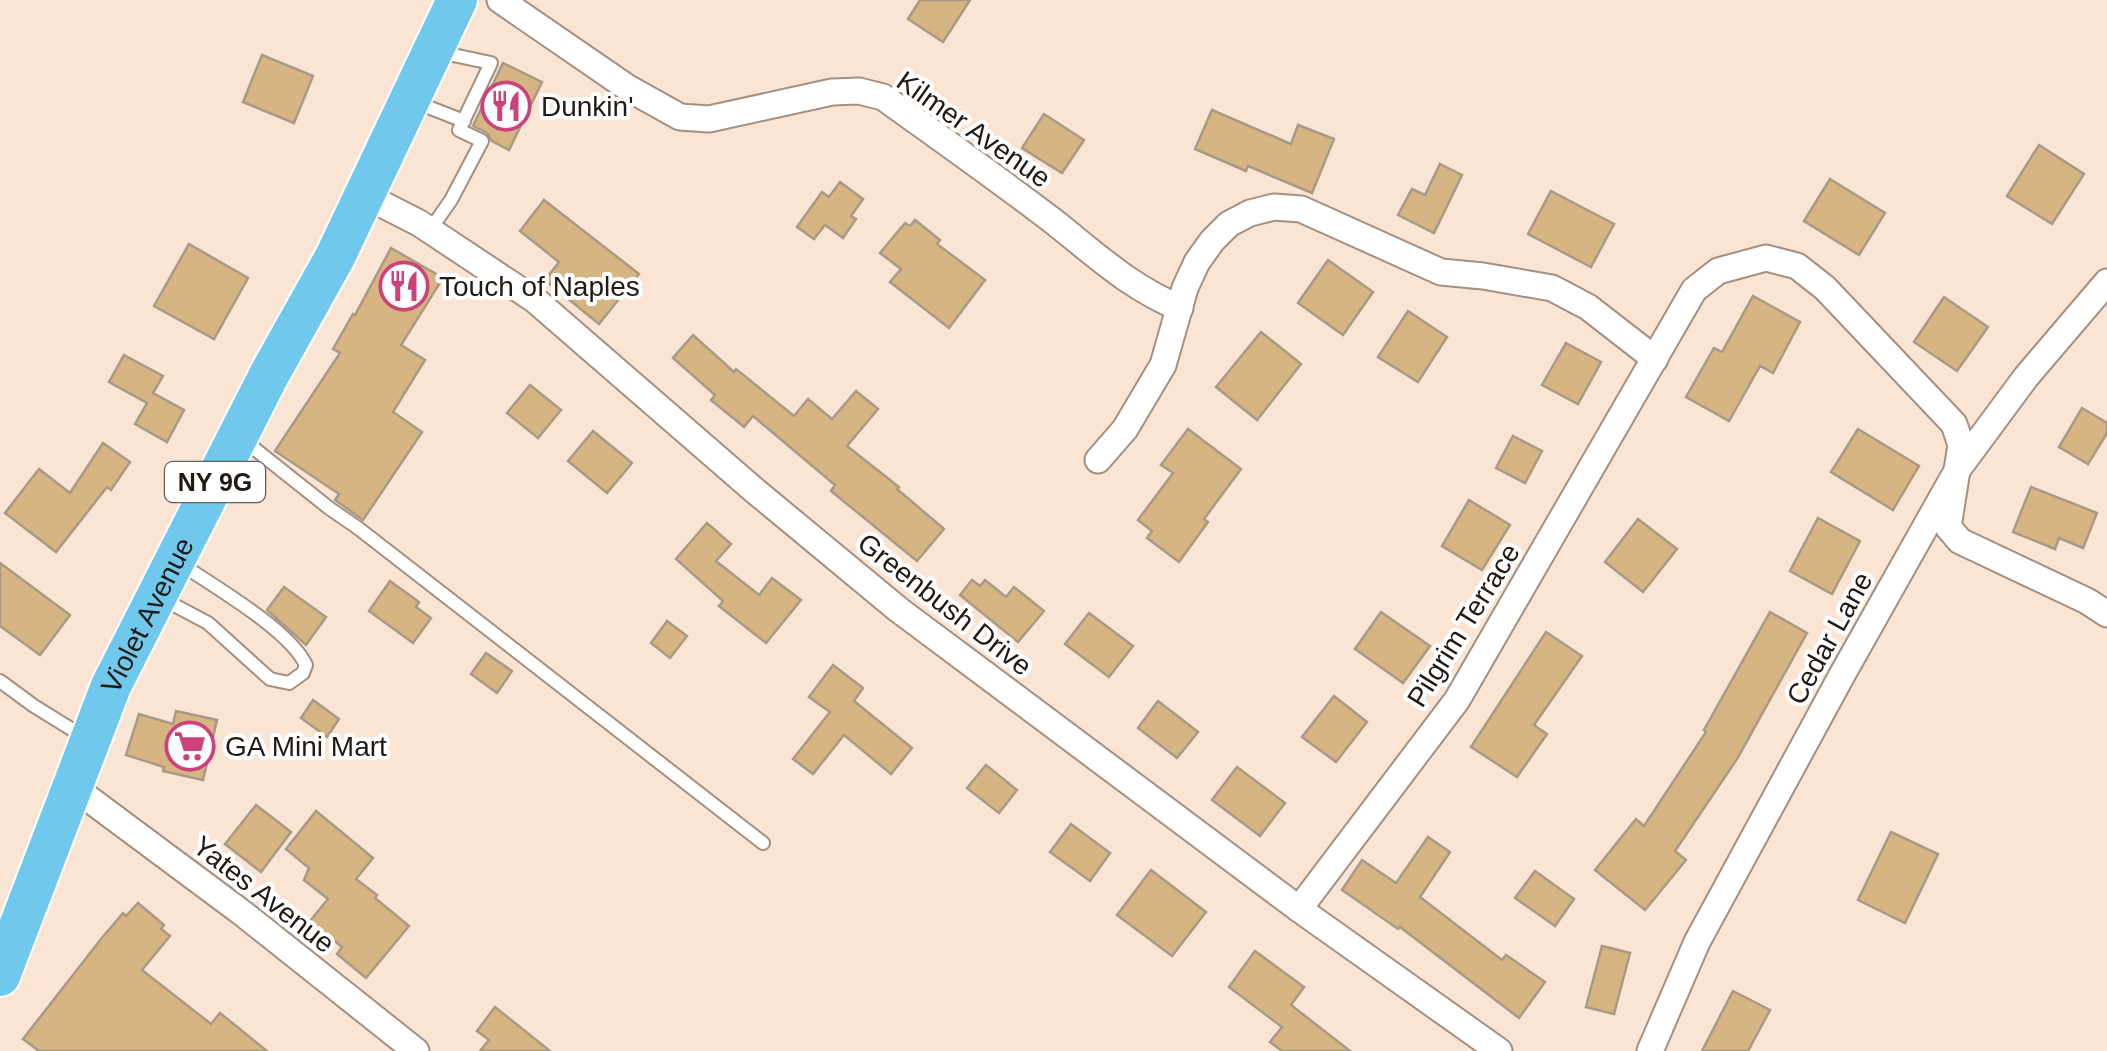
<svg xmlns="http://www.w3.org/2000/svg" width="2107" height="1051" font-family="Helvetica,sans-serif">
<style>
.building{fill:#d7b583;stroke:#a99a86;stroke-width:2.5}
.lines{fill:none;stroke-linecap:round;stroke-linejoin:round}
.service-casing{stroke:#a49080;stroke-width:16}
.minor-casing{stroke:#a49080;stroke-width:29}
.primary-casing{stroke:#fff;stroke-width:44}
.service{stroke:#fff;stroke-width:12}
.minor{stroke:#fff;stroke-width:25}
.primary{stroke:#70c9ec;stroke-width:40}
.labels{text-anchor:middle;stroke-width:8;stroke-linejoin:round;paint-order:stroke}
.shield{fill:#fff;stroke:#645e5a;stroke-width:2.5}
.shield-label{font-size:25px;font-weight:bold;fill:#211913}
.poi-label{font-size:28px;fill:#211913;stroke:#fff;text-anchor:start}
.street-label{font-size:28px;fill:#211913;stroke:#fff}
</style>
<rect width="100%" height="100%" fill="#fae4d3"/>
<g class="building">
<polygon points="920,0 970,0 943,42 908,19"/>
<polygon points="262,55 313,76 294,123 243,102"/>
<polygon points="503,63 542,82 509,150 492,141 487,133 473,126"/>
<polygon points="1212,110 1291,144 1298,125 1334,139 1312,193 1248,166 1246,171 1195,149"/>
<polygon points="1044,114 1084,140 1062,173 1022,148"/>
<polygon points="2039,145 2084,174 2052,224 2007,196"/>
<polygon points="1440,164 1462,175 1434,233 1398,215 1412,189 1425,195"/>
<polygon points="1830,179 1885,213 1859,255 1804,221"/>
<polygon points="840,182 863,199 851,216 856,219 843,238 825,225 814,239 797,227 822,192 829,197"/>
<polygon points="1551,191 1614,224 1591,267 1528,234"/>
<polygon points="544,200 639,274 599,324 545,280 559,262 520,231"/>
<polygon points="915,220 940,240 937,244 985,280 949,328 890,282 901,269 880,253 905,223 910,226"/>
<polygon points="189,244 248,278 214,339 154,306"/>
<polygon points="391,248 443,278 401,345 425,360 393,412 422,432 363,520 335,500 339,494 275,451 340,353 333,349 353,314 355,315"/>
<polygon points="1328,260 1373,292 1343,335 1298,303"/>
<polygon points="1753,296 1800,322 1773,373 1760,366 1729,421 1686,397 1714,348 1722,352"/>
<polygon points="1944,297 1988,327 1957,371 1914,342"/>
<polygon points="1408,311 1447,337 1418,382 1378,357"/>
<polygon points="1261,332 1301,364 1257,420 1216,387"/>
<polygon points="693,335 734,372 736,369 794,416 808,399 832,419 856,391 878,409 847,446 899,487 897,489 944,529 917,561 831,491 835,485 753,416 744,427 711,400 715,395 673,358"/>
<polygon points="1566,343 1601,362 1578,404 1542,385"/>
<polygon points="124,355 163,376 153,393 184,410 167,442 135,424 147,403 109,382"/>
<polygon points="530,385 561,410 538,438 507,413"/>
<polygon points="2082,408 2107,423 2107,433 2088,464 2059,447"/>
<polygon points="1188,429 1241,469 1204,519 1208,522 1179,562 1147,538 1152,531 1138,520 1173,473 1161,465"/>
<polygon points="1858,429 1919,466 1893,510 1831,472"/>
<polygon points="593,431 632,463 607,493 568,461"/>
<polygon points="1513,436 1542,451 1525,483 1496,468"/>
<polygon points="103,443 130,462 111,490 107,487 56,552 5,513 39,469 70,493"/>
<polygon points="2031,487 2097,513 2083,548 2059,538 2055,549 2013,532"/>
<polygon points="1469,500 1510,525 1482,570 1442,546"/>
<polygon points="1818,518 1860,541 1832,594 1790,571"/>
<polygon points="1638,519 1677,549 1643,592 1605,562"/>
<polygon points="707,523 731,544 716,561 759,595 772,578 801,600 766,643 719,606 723,601 676,559"/>
<polygon points="0,563 70,615 40,655 0,626"/>
<polygon points="972,580 980,586 985,580 1006,597 1014,587 1044,611 1018,642 960,595"/>
<polygon points="390,581 419,602 416,607 431,618 413,643 369,611"/>
<polygon points="284,587 326,617 306,645 267,610"/>
<polygon points="1381,612 1430,646 1403,683 1355,649"/>
<polygon points="1770,612 1807,633 1737,759 1675,851 1686,860 1645,910 1595,870 1636,819 1644,826 1706,732 1704,730"/>
<polygon points="1089,613 1133,646 1109,677 1065,644"/>
<polygon points="667,621 687,636 670,658 651,643"/>
<polygon points="1546,632 1582,656 1534,725 1547,734 1517,777 1471,747"/>
<polygon points="486,653 512,671 497,693 471,674"/>
<polygon points="833,665 863,688 854,701 912,748 891,774 844,735 813,774 793,759 830,712 809,697"/>
<polygon points="1334,696 1367,722 1336,762 1302,737"/>
<polygon points="313,700 339,719 327,737 301,718"/>
<polygon points="1158,701 1198,732 1177,758 1138,728"/>
<polygon points="176,711 217,720 203,780 163,771 164,767 126,755 139,714 173,724"/>
<polygon points="986,765 1017,790 999,813 967,788"/>
<polygon points="1237,767 1285,803 1260,836 1212,800"/>
<polygon points="256,805 291,832 261,872 225,844"/>
<polygon points="316,811 373,858 356,879 377,895 375,898 409,926 366,978 337,954 342,947 310,921 328,899 304,880 309,868 286,849"/>
<polygon points="1071,824 1110,853 1090,881 1050,852"/>
<polygon points="1891,832 1938,854 1905,923 1858,900"/>
<polygon points="1428,837 1450,852 1420,897 1502,960 1506,955 1545,982 1519,1018 1400,927 1398,929 1342,890 1362,860 1396,883"/>
<polygon points="1151,870 1206,912 1172,956 1117,915"/>
<polygon points="1535,871 1574,899 1555,926 1515,898"/>
<polygon points="138,903 164,925 161,929 170,936 142,970 211,1024 220,1013 267,1051 39,1051 23,1039 101,939 123,913 126,916"/>
<polygon points="1602,946 1630,953 1614,1014 1586,1007"/>
<polygon points="1255,951 1304,987 1291,1005 1350,1051 1282,1051 1270,1042 1282,1027 1229,987"/>
<polygon points="1733,991 1770,1010 1748,1051 1702,1051"/>
<polygon points="495,1007 550,1051 480,1051 489,1040 477,1031"/>
</g>
<g class="lines">
<g class="service-casing">
<g id="service">
<polyline points="415,102 464,121"/>
<polyline points="430,230 451,200 482,141 459,130 491,63 439,52"/>
<polyline points="241,438 329,508 358,528 763,843"/>
<path d="M159 597 208 623 270 679 289 683 303 673 306 665C289 629 213 586 178 562"/>
<polyline points="0,681 34,706 84,737"/>
</g>
</g>
<g class="minor-casing">
<g id="minor">
<path d="M500 0 628 88 680 117 709 119 832 92 859 91 883 97C940 138 997 178 1053 221 1095 254 1129 287 1180 308"/>
<polyline points="364,195 419,223 535,300 754,490 899,610 1299,909 1499,1051"/>
<polyline points="1098,460 1125,429 1163,365 1185,288 1197,262 1212,241 1229,224 1250,213 1274,207 1301,209 1441,272 1483,276 1552,288 1588,307 1655,359"/>
<polyline points="73,787 241,912 416,1051"/>
<polyline points="1299,909 1457,700 1694,290 1718,271 1766,258 1797,266 1825,288 1954,424 1961,445 1948,527 1960,541 2087,601 2107,614"/>
<polyline points="1650,1051 1697,942 1842,675 1958,469 2026,377 2107,282"/>
</g>
</g>
<g class="primary-casing">
<g id="primary">
<path id="s1" d="M0 976 111 686 269 375 335 257 457 0"/>
</g>
</g>
<use href="#service" class="service"/>
<use href="#minor" class="minor"/>
<use href="#primary" class="primary"/>
</g>
<defs>
<g id="restaurant-ring" transform="scale(2.5)"><circle r="9.5" fill="#fff" stroke="#cc437c" stroke-width="1.5"/><path d="M-5-6h1v4h1v-4h1v4h1v-4h1v5L-1.5 .5V6h-2V.5L-5-1ZM5-6V6H3V1.5H1.5Q1.5-4 5-6Z" fill="#cc437c"/></g>
<g id="supermarket-ring" transform="scale(2.5)"><circle r="9.5" fill="#fff" stroke="#cc437c" stroke-width="1.5"/><path d="M-6-5.5h2.5l.6 2H6L4.5 2H-2.5L-4.4-4H-6ZM-1.5 3.2a1.3 1.3 0 1 0 .1 0ZM3 3.2a1.3 1.3 0 1 0 .1 0Z" fill="#cc437c"/></g>
</defs>
<g fill-rule="evenodd">
<use href="#restaurant-ring" x="506" y="106"/>
<use href="#restaurant-ring" x="404" y="286"/>
<use href="#supermarket-ring" x="190" y="746"/>
</g>
<g class="labels">
<rect class="shield" x="165" y="462" width="100" height="40" rx="8"/>
<g class="shield-label">
<text x="215" y="491">NY 9G</text>
</g>
<g class="poi-label">
<text x="541" y="116">Dunkin'</text>
<text x="439" y="296">Touch of Naples</text>
<text x="225" y="756">GA Mini Mart</text>
</g>
<g class="street-label">
<text transform="translate(974 129) rotate(35)" y="10">Kilmer Avenue</text>
<text transform="translate(945 604) rotate(38)" y="10">Greenbush Drive</text>
<text dy="10" stroke="none"><textPath href="#s1" startOffset="390">Violet Avenue</textPath></text>
<text transform="translate(1463 625) rotate(-58)" y="10">Pilgrim Terrace</text>
<text transform="translate(1829 638) rotate(-61)" y="10">Cedar Lane</text>
<text transform="translate(264 894) rotate(38)" y="10">Yates Avenue</text>
</g>
</g>
</svg>
